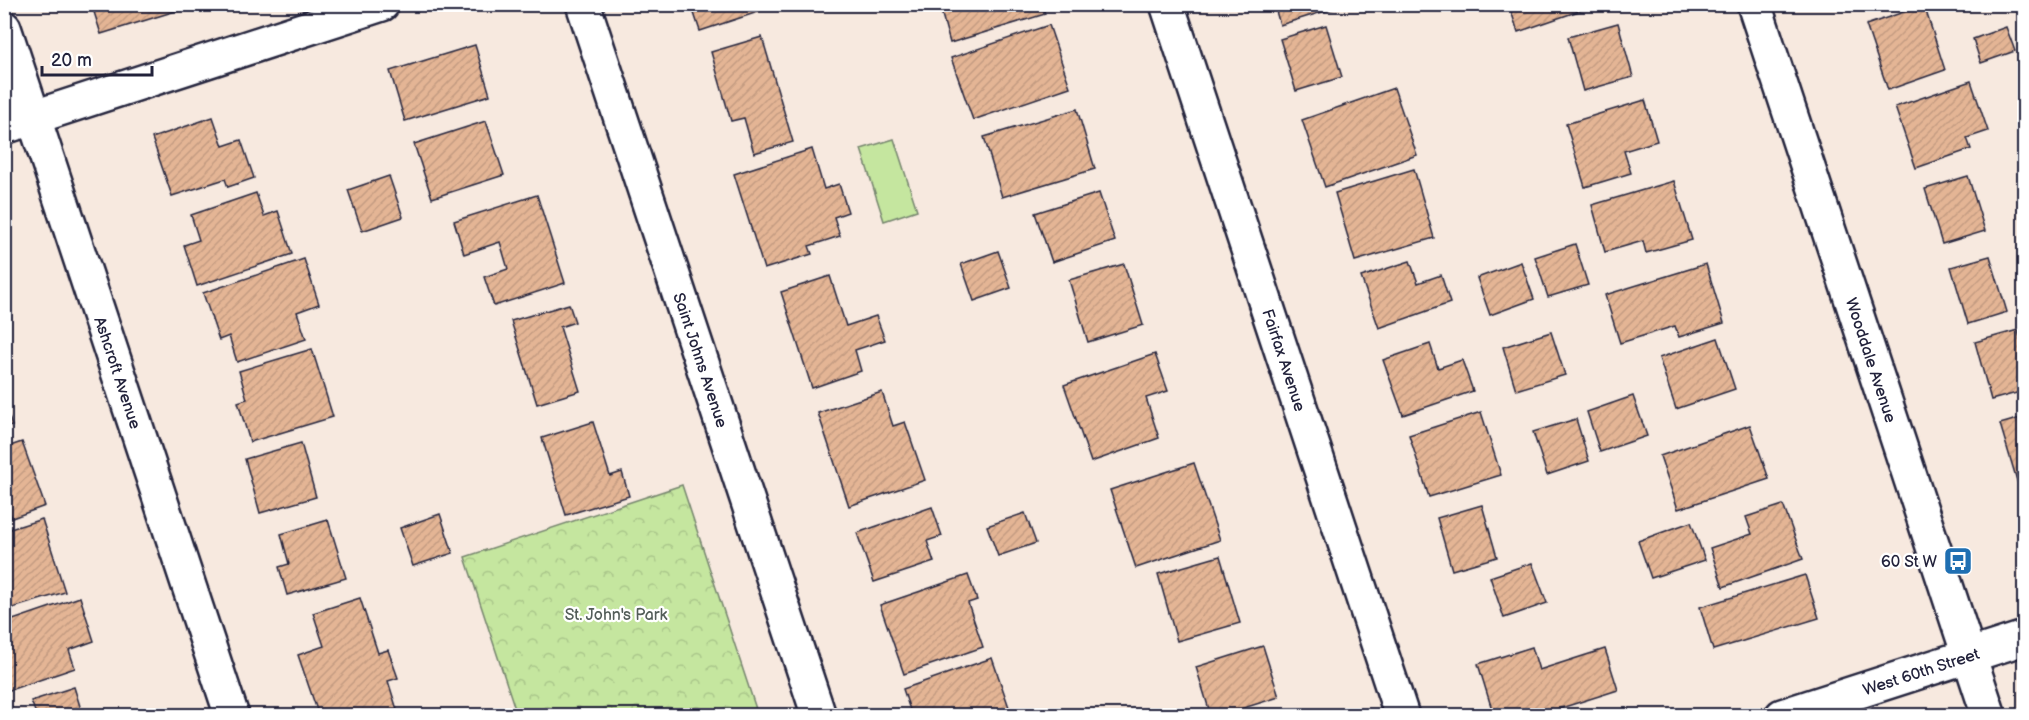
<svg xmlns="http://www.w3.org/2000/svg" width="2029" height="720" font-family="'Balsamiq Sans',sans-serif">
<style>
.park{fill:url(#park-crowns);stroke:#74846d;stroke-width:1.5}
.pitch{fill:#c5e69f;stroke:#74846d;stroke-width:1.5}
.building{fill:url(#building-hatch);stroke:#22223b;stroke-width:1.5}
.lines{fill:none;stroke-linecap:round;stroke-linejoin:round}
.minor-casing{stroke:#22223b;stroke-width:38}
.minor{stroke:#fff;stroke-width:33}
.labels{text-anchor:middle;stroke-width:4.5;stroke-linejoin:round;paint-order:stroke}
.street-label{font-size:16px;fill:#22223b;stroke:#fff}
.poi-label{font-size:16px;fill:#22223b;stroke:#fff;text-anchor:end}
.park-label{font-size:16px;fill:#535d59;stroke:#fff}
</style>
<defs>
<pattern id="park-crowns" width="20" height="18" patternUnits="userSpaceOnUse" patternTransform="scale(1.5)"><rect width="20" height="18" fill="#c5e69f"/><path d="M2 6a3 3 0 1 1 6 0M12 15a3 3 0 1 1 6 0" fill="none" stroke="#a9c58a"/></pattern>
<pattern id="building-hatch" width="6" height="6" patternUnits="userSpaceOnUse" patternTransform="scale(1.5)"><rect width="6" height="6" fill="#e4b595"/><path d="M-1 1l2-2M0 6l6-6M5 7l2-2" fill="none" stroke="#c39b81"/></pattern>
</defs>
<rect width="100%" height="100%" fill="#f7e9df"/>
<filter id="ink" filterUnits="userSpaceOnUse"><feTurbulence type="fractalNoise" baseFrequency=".0167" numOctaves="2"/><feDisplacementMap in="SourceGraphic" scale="12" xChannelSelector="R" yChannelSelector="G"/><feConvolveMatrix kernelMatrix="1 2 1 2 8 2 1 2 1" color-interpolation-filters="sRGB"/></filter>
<g filter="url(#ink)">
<polygon class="park" points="682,485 758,715 517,715 465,557"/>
<polygon class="pitch" points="894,139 917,210 884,221 861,149"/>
<g class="building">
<polygon points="101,4 180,4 182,9 101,34 94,12 103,9"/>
<polygon points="691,4 756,4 758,12 700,31"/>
<polygon points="939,4 1042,4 1045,14 950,43"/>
<polygon points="1274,4 1348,4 1280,25"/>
<polygon points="1500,4 1599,4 1518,32 1509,5 1501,7"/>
<polygon points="1924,5 1945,70 1888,90 1866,25"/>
<polygon points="1618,23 1633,77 1583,91 1568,37"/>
<polygon points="1049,25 1070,87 973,120 951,58"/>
<polygon points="1326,25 1342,77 1296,91 1280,39"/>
<polygon points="2006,27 2015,51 1981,63 1973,39"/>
<polygon points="762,37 793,142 754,153 744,118 731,121 711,52"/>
<polygon points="475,45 490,95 405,121 390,71"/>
<polygon points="1971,81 1988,131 1967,138 1971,149 1916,168 1895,107"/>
<polygon points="1394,88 1417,155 1325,187 1302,120"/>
<polygon points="1645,100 1657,141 1624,151 1631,173 1585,187 1566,124"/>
<polygon points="1077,109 1095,169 1002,197 984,137"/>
<polygon points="213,117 223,146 241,140 254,178 228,187 225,179 172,196 152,138"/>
<polygon points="486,121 504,175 432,198 414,144"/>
<polygon points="812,149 824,189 839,184 848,212 834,217 840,236 809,246 812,254 764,269 734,174"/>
<polygon points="1414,169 1434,238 1355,261 1335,193"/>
<polygon points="389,176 403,217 362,231 348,190"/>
<polygon points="1968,176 1985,231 1942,244 1925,189"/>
<polygon points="1674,181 1692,240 1646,253 1643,241 1605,252 1592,205"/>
<polygon points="256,193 264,216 278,211 292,254 197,286 184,245 199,240 191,215"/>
<polygon points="1099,193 1115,241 1052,262 1035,213"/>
<polygon points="537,195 565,283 494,306 484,277 508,269 500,242 464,254 454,221"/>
<polygon points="1575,244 1588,285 1548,297 1535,257"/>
<polygon points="998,251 1011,288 974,301 961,264"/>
<polygon points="1990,256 2007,312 1968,324 1951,267"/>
<polygon points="304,259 319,304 297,312 306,339 237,362 229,336 219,340 203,293"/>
<polygon points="1410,261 1418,283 1441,275 1450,303 1379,328 1361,277"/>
<polygon points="1521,262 1534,299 1490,315 1477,278"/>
<polygon points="1124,264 1143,325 1088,342 1069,280"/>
<polygon points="1706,264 1724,323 1679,337 1675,326 1620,343 1605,295"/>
<polygon points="830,276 846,326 876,316 885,340 855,350 861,371 812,388 781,292"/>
<polygon points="569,304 575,322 560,327 580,391 537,404 511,321"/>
<polygon points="2018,330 2024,354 2024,391 1991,400 1975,342"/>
<polygon points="1551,332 1565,375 1516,390 1503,347"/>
<polygon points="1718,338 1735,389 1676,409 1659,358"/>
<polygon points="1430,344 1438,368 1462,360 1473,391 1403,415 1383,360"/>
<polygon points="312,349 333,417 250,442 238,402 247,399 239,371"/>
<polygon points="1155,354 1168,391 1146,398 1159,438 1091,462 1064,385"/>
<polygon points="882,392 893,426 905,422 925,480 849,506 818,413"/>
<polygon points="1633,396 1647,436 1600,452 1587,412"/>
<polygon points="4,403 12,426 4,428"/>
<polygon points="1481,412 1501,475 1429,497 1409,435"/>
<polygon points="2024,417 2024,482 2018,484 2000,424"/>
<polygon points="1576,419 1589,461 1547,475 1533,432"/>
<polygon points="593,422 610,476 622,472 629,496 566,515 542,438"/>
<polygon points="1750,425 1769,479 1678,509 1660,456"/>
<polygon points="22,442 45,506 12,518 8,508 4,509 4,448"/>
<polygon points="301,443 316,497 260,513 245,459"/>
<polygon points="1194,463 1220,540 1136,568 1110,490"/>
<polygon points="1482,505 1497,557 1452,570 1437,518"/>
<polygon points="1783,505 1803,559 1723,587 1710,548 1752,534 1746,517"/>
<polygon points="932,507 942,536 927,541 934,562 874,582 857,533"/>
<polygon points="1025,513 1036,543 998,556 987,526"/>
<polygon points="440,514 453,553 413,566 400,528"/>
<polygon points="42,519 65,592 6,610 4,531"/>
<polygon points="328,520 346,578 287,595 279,567 289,564 281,534"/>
<polygon points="1691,522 1705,560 1651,578 1638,541"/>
<polygon points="1220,556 1240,623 1177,641 1158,574"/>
<polygon points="1532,563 1547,603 1504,618 1490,577"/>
<polygon points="968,575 977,600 968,603 983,647 904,674 880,605"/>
<polygon points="1805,575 1819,618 1713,650 1700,607"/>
<polygon points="80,597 94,641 69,650 75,668 4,692 4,623"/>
<polygon points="360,598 378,653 388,650 398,678 388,681 399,716 319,716 298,655 324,646 313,613"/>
<polygon points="1263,646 1279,697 1218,716 1211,716 1196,667"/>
<polygon points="1532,647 1539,670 1605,649 1618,690 1536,716 1494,716 1478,664"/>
<polygon points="992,658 1012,716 912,716 903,689"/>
<polygon points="74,687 83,716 31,716 36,714 31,701"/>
</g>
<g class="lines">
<g class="minor-casing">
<g id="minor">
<path id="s1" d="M583 4 819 716"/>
<path id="s2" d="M1167 4 1402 716"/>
<path id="s3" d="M1754 4 1989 716"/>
<path id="s4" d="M4 28 232 716"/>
<polyline points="4,127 382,4"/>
<path id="s5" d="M1782 716 2024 638"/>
</g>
</g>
<use href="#minor" class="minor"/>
</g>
</g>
<defs>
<g id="bus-square" transform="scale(1.5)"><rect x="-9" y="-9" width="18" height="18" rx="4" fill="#1f6fb2" stroke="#fff"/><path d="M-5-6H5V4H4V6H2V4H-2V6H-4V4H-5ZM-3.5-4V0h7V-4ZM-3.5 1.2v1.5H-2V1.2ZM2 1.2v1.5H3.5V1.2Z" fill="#fff"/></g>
</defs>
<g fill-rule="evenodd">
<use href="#bus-square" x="1958" y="561"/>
</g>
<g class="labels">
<g class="street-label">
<text dy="6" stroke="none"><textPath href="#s1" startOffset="375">Saint Johns Avenue</textPath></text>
<text dy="6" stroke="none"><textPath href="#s2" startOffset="375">Fairfax Avenue</textPath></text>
<text dy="6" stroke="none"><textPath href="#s3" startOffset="375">Wooddale Avenue</textPath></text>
<text dy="6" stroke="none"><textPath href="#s4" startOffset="363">Ashcroft Avenue</textPath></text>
<text dy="6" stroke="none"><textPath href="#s5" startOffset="146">West 60th Street</textPath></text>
</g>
<g class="poi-label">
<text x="1937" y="567">60 St W</text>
</g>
<g class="park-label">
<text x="616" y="620">St. John's Park</text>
</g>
</g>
<rect width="2029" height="720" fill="none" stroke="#fff" stroke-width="24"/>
<rect x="12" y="12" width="2005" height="696" fill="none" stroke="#22223b" stroke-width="2" filter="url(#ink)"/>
<path d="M42 66v9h110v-9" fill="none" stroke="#22223b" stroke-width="3"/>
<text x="51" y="66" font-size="18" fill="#22223b" stroke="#ffffff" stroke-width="4.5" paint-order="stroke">20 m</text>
</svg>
